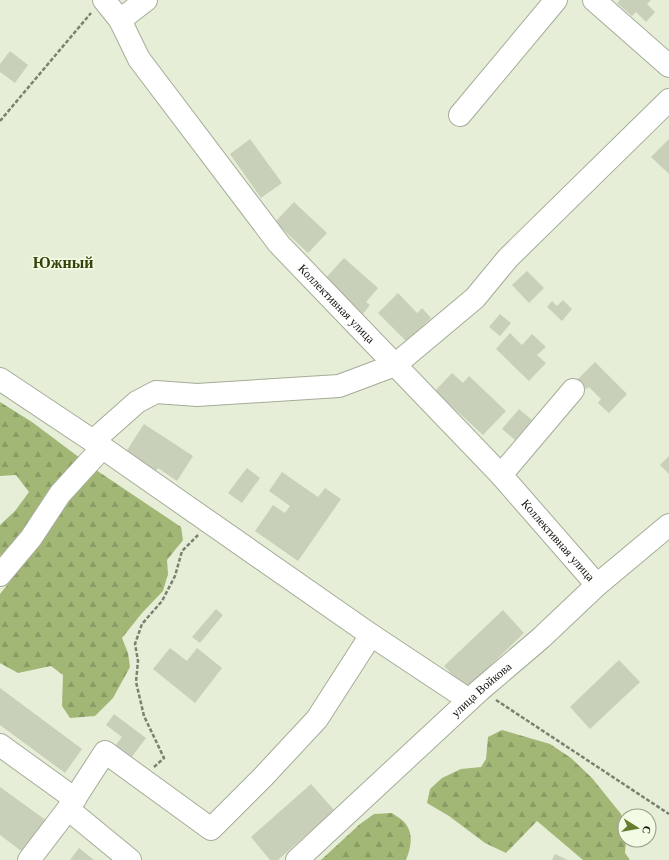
<svg xmlns="http://www.w3.org/2000/svg" width="669" height="860" font-family="'Libre Baskerville',serif">
<style>
.forest{fill:url(#forest-firs)}
.building{fill:#c8d0ba}
.lines{fill:none;stroke-linecap:round;stroke-linejoin:round}
.minor-casing{stroke:#a5ac98;stroke-width:24}
.path{stroke:#7b8171;stroke-width:2.5;stroke-dasharray:4 2;stroke-linecap:butt}
.minor{stroke:#fff;stroke-width:22}
.labels{text-anchor:middle;stroke-width:3;stroke-linejoin:round;paint-order:stroke}
.street-label{font-size:12px;fill:#0f120a;stroke:#f3fbe5}
.district-label{font-size:16px;font-weight:bold;fill:#334208;stroke:#f3fbe5}
</style>
<defs>
<pattern id="forest-firs" width="22" height="20" patternUnits="userSpaceOnUse"><rect width="22" height="20" fill="#a2b776"/><path d="M5 1l3.5 6h-7zM16 11l3.5 6h-7z" fill="#8a9c65"/></pattern>
</defs>
<rect width="100%" height="100%" fill="#e6eed7"/>
<g class="forest">
<polygon points="0,402 32,422 96,470 181,527 183,540 167,560 168,574 163,591 142,613 122,638 128,653 130,667 113,698 95,716 70,718 62,706 63,675 51,666 18,673 0,663 0,594 12,579 24,560 9,549 0,556 0,525 15,511 29,492 16,475 0,476"/>
<polygon points="502,730 550,744 571,758 592,778 621,814 625,828 625,840 626,840 625,853 630,860 583,860 537,821 506,853 485,843 449,816 427,803 430,789 442,778 461,769 481,767 486,759 488,737"/>
<path d="M392 813C396 816 402 819 405 823 414 834 411 848 406 860H321L360 824 374 814Z"/>
</g>
<g class="building">
<polygon points="620,0 651,0 647,4 655,12 646,22 636,12 632,16 617,3"/>
<polygon points="10,51 28,65 15,83 0,72 0,64"/>
<polygon points="250,139 282,183 261,198 230,154"/>
<polygon points="669,139 669,174 651,157"/>
<polygon points="294,202 327,233 308,253 275,222"/>
<polygon points="344,258 378,288 366,302 370,305 363,314 324,280"/>
<polygon points="527,271 544,288 529,303 512,285"/>
<polygon points="398,293 417,313 422,308 431,318 407,342 378,313"/>
<polygon points="563,300 572,309 562,321 547,307 552,301 557,306"/>
<polygon points="500,314 511,323 500,336 489,327"/>
<polygon points="510,333 522,345 532,334 546,347 537,355 546,363 529,381 496,349"/>
<polygon points="595,362 627,394 609,413 598,403 601,399 589,387 587,389 577,380"/>
<polygon points="452,373 463,383 469,376 506,411 483,435 435,391"/>
<polygon points="519,409 532,420 515,440 502,429"/>
<polygon points="144,424 193,456 177,481 158,468 152,477 122,458"/>
<polygon points="669,456 669,474 660,465"/>
<polygon points="247,468 260,478 242,503 228,493"/>
<polygon points="282,472 318,497 325,488 341,499 298,561 255,531 273,505 285,513 290,506 269,491"/>
<polygon points="216,609 223,615 200,643 192,637"/>
<polygon points="503,610 524,633 466,689 444,666"/>
<polygon points="170,648 187,661 197,648 222,668 195,703 153,669"/>
<polygon points="619,660 640,682 590,729 570,707"/>
<polygon points="0,688 82,749 65,773 0,725"/>
<polygon points="114,714 146,738 131,758 115,746 122,737 106,725"/>
<polygon points="311,784 334,810 278,860 270,860 251,837"/>
<polygon points="0,787 47,821 24,853 0,835"/>
<polygon points="79,848 94,860 70,860"/>
<polygon points="555,854 568,860 552,860"/>
</g>
<g class="lines">
<g class="minor-casing">
<g id="minor">
<path id="s1" d="M104 0 120 20 139 59 279 244 501 475 597 585"/>
<polyline points="594,0 669,66"/>
<polyline points="120,20 146,0"/>
<polyline points="460,115 556,0"/>
<polyline points="0,379 93,441 371,635 469,700"/>
<polyline points="93,441 137,402 156,392 197,395 339,386 395,365 475,298 508,258 669,100"/>
<polyline points="501,475 573,390"/>
<polyline points="0,575 31,538 60,494 102,448"/>
<polyline points="0,745 75,799"/>
<polyline points="68,809 130,860"/>
<polyline points="29,860 68,809 105,752 211,829 263,777 317,719 371,635"/>
<path id="s2" d="M297 860 480 690 541 638 597 585 669 525"/>
</g>
</g>
<g class="path">
<polyline points="0,121 91,13"/>
<polyline points="496,700 669,814"/>
<polyline points="154,767 164,758 144,716 136,682 138,661 135,644 142,624 162,601 175,576 182,551 198,535"/>
</g>
<use href="#minor" class="minor"/>
</g>
<g class="labels">
<g class="street-label">
<text dy="4" stroke="none"><textPath href="#s1" startOffset="384">Коллективная улица</textPath></text>
<text dy="4" stroke="none"><textPath href="#s1" startOffset="708">Коллективная улица</textPath></text>
<text dy="4" stroke="none"><textPath href="#s2" startOffset="251">улица Войкова</textPath></text>
</g>
<g class="district-label">
<text x="63" y="268">Южный</text>
</g>
</g>
<g transform="translate(637 828) rotate(101)"><circle r="19" fill="#f3fbe5" stroke="#989e8d"/>
<path d="M0-3L7 15L0 10L-7 15Z" fill="#667c2e"/>
<text y="-6" font-size="11" font-weight="bold" text-anchor="middle" fill="#0f120a">С</text>
</g>
</svg>
